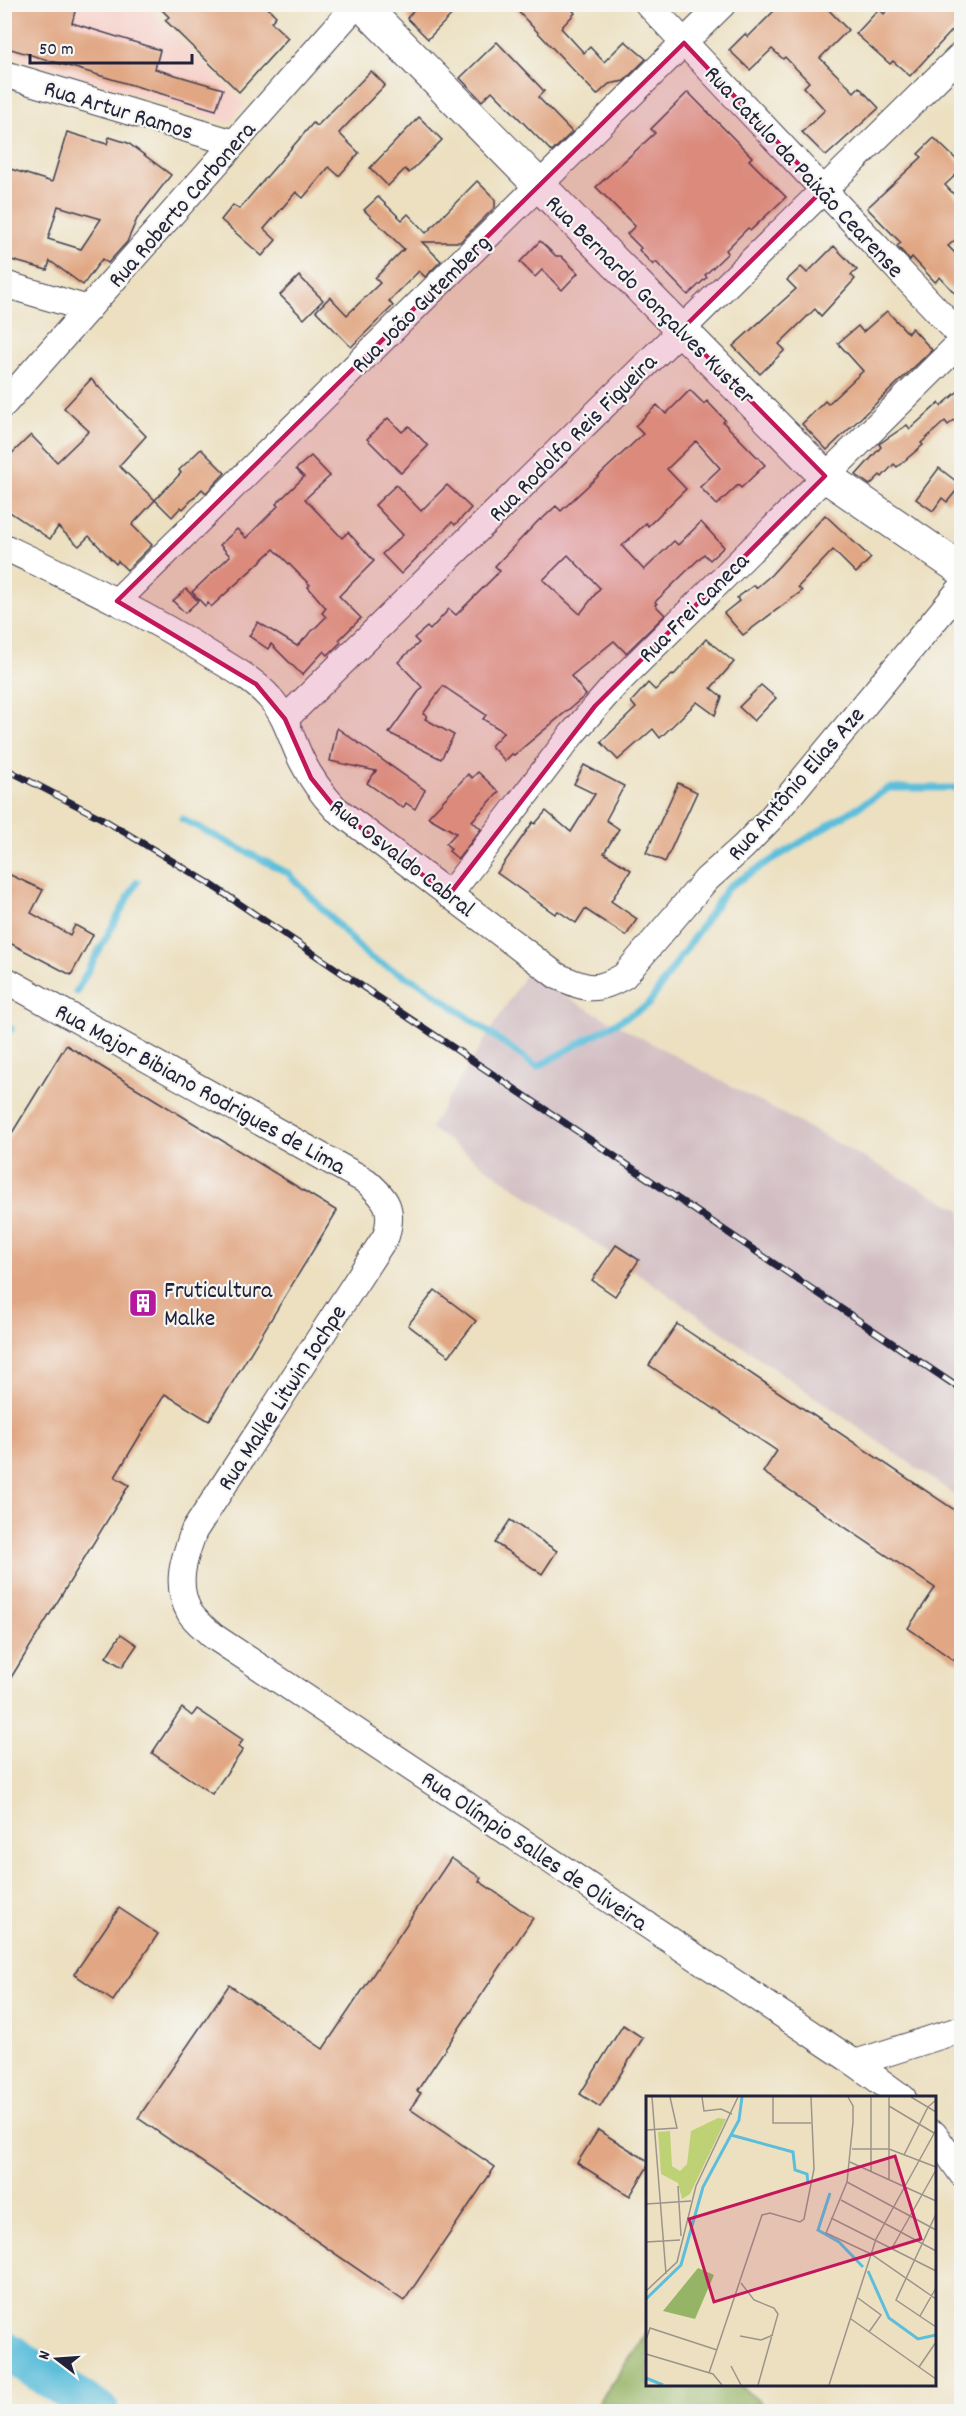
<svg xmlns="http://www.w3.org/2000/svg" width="966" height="2416" font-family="Dekko,sans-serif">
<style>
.built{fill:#f7d0ca}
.industrial{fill:#d2bec2}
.forest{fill:#96b466;stroke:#5c6b50;stroke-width:1.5}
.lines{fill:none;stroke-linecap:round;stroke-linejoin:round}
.stream{stroke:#5cbeda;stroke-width:7}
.river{stroke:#5cbeda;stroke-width:39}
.building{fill:#e1a784;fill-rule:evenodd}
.minor-casing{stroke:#403e4f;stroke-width:28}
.tertiary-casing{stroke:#403e4f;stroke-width:34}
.minor{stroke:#fff;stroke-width:26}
.tertiary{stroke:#fff;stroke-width:32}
.rail-casing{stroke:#22223b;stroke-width:7}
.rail{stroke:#f6f6f2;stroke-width:4.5;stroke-dasharray:14;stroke-linecap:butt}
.marked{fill:#c2185b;fill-opacity:0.2;stroke:#c2185b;stroke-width:4.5;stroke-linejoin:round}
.labels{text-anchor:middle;stroke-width:4.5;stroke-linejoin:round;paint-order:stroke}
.street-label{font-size:24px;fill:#22223b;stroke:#f6f6f2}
.poi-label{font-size:24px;fill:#22223b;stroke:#f6f6f2;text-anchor:start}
.inset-river{fill:none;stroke:#5cbeda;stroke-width:3}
.inset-road{fill:none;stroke:#9b948b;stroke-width:1.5}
.view{fill:#c2185b;fill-opacity:0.15;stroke:#c2185b;stroke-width:3}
.inset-edge{fill:none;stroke:#22223b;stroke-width:3}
</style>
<rect width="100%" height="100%" fill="#f6f6f2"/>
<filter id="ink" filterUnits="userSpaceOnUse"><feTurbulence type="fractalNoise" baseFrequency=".0167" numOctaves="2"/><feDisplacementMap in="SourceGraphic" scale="12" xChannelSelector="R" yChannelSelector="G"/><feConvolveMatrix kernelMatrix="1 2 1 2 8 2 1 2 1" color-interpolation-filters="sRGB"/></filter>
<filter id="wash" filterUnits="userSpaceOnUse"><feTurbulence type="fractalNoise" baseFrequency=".008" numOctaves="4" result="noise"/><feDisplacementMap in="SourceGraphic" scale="24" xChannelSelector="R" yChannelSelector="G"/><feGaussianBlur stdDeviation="1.35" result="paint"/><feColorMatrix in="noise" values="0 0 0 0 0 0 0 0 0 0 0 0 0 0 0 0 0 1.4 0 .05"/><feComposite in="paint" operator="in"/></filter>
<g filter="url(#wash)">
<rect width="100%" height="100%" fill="#ece0c1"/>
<polygon class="built" points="4,5 145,5 244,103 230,123 5,54"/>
<polygon class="industrial" points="525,975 961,1210 961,1499 430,1128"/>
<polygon class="forest" points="648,2331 648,2384 739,2385 771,2411 593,2411"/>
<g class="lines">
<g class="stream">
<polyline points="182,819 288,873 370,958 423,985 537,1067 648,1005 728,887 889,788 962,788"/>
<polyline points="76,992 137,882"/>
<polyline points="4,1028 11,1029"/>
</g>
<polyline class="river" points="4,2349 100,2412"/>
</g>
<g id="blocks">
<g class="building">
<polygon points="4,4 77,4 72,23 160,50 155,69 223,89 216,110 4,47"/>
<polygon points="156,4 264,4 276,16 271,22 288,38 239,92 165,20 169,17"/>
<polygon points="420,4 462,4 428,39 407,18"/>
<polygon points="511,4 567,4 575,13 561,28 584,53 590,47 604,62 625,41 646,59 624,81 609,84 597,95"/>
<polygon points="781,4 823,4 848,30 820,58 854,92 859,87 879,108 826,156 802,132 825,110 804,87 809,82 785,57 783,59 772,49 750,70 729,50 745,34 748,37"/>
<polygon points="892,4 954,4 962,11 962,20 910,76 893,61 890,64 856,34 879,9 884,14"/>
<polygon points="497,42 544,91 538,97 572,132 552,152 492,91 482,101 460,78"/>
<polygon points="371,71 385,85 339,133 359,153 339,176 329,167 303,198 296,192 264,229 276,240 262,256 221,220 233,205 239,209 313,123 317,126"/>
<polygon points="688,92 752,157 749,160 786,197 751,230 748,228 726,250 728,253 705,275 707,277 688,295 656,262 653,265 639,250 641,248 627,234 635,226 596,187 655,133 651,129"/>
<polygon points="419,117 442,140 409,173 405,169 388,186 370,168"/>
<path d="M67 132 107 144 109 137 128 143 171 175 137 219 127 242 108 263 102 259 83 285 50 261 47 270 4 258V167L52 182ZM58 206 101 219 81 249 48 239Z"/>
<polygon points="934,138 962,165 962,169 945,185 962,203 962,234 948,246 962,260 962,301 940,277 935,282 912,257 910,260 897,246 901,243 867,208 922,157 918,154"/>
<polygon points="477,181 495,199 495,207 460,242 422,242 441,261 425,277 419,271 389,301 393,306 351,347 316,311 330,297 347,315 380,283 375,278 404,249 364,210 378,197 402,220 408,214 426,233"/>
<polygon points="540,241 556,256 561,256 578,273 562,290 542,270 535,277 520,262"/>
<polygon points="834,246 857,270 851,275 855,279 821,316 815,309 779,344 785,350 760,374 733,346 796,289 787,280 801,267 807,273"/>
<polygon points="299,276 323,300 304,319 280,295"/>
<polygon points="887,311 908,333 912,328 932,350 827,450 802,424 825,401 828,404 863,371 838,343 858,326 863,332"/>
<polygon points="91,379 146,436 119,466 155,500 132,525 152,545 127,570 118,561 116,564 89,536 79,546 58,527 50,539 4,508 4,461 31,435 57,462 89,431 64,408"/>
<polygon points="962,388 962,414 948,425 945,421 921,443 923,445 897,467 894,464 882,477 880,475 870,485 856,475 881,447 879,444 907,425 910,429 939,403 941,406"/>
<path d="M690 390 704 404 707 401 725 420 723 422 765 465 741 488 738 485 717 505 700 487 720 468 696 441 667 469 686 489 648 526 646 523 622 546 644 570 674 541 678 545 701 522 724 547 710 560 704 554 655 602 657 604 655 605 665 615 626 653 614 641 571 676 586 695 514 755 512 754 505 761 491 746 504 732 483 719 486 715 443 686 423 714 427 716 425 719 454 735 441 759 389 733 422 687 398 662 419 643 414 638 427 627 430 630 449 609 456 615 500 571 495 566 540 519 541 520 556 506 561 511 643 434 635 426 657 405 666 414ZM568 555 600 588 580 614 543 580Z"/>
<polygon points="388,418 402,432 409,426 428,446 401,473 367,439"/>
<polygon points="201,449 225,473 206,493 202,489 183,509 181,507 172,517 155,500 181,473 179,470"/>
<polygon points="311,456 330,476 305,499 342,538 348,532 374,561 339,596 361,618 339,640 341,642 328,655 324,651 302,675 271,644 268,649 249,636 258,622 297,646 326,617 322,613 326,608 308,587 310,585 274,549 211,607 208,603 205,606 192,592 230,556 220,545 237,529 246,538 278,506 276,504 304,477 296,469"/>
<polygon points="939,468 961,485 947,502 942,498 933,511 916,499"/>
<polygon points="396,485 421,511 447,485 471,508 455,525 452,522 401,574 382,554 403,535 375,505"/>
<polygon points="825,515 871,558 856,573 833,550 798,587 802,591 743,635 724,613 739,601 737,598 754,585 756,588 771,575"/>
<polygon points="186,589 198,601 185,613 173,601"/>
<polygon points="706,639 734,662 711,688 722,697 715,715 697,702 660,738 653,729 618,760 601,742 636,708 631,702 648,683 655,690 672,675 673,676"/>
<polygon points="761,685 776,698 754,721 739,707"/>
<polygon points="337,728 425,790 415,809 406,803 403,808 367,783 376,771 330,761"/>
<polygon points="584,765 624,786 606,820 619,829 604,853 631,870 611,901 637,919 626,936 585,909 576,923 558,911 555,914 497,873 533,822 535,824 546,811 571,832 595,794 574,784"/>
<polygon points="478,772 499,792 472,821 481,829 458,859 449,851 451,849 446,844 456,833 428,817 468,774 472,778"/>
<polygon points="678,783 697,792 665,862 646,853"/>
<polygon points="4,872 43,890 31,913 70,935 75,925 93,935 71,975 4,940"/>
<polygon points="66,1045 337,1211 209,1421 165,1394 115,1477 129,1485 4,1689 4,1146"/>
<polygon points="616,1245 639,1260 615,1296 592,1280"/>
<polygon points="435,1290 476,1321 449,1356 408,1325"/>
<polygon points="677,1324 962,1515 962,1666 908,1628 935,1588 763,1472 777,1451 649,1365"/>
<polygon points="510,1520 557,1551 542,1574 495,1543"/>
<polygon points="121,1634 137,1645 122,1667 106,1657"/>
<polygon points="182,1708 192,1716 197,1709 243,1740 238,1747 243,1750 212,1794 152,1753"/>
<polygon points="451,1858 481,1878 479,1881 533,1918 417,2091 421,2093 410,2109 495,2167 404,2301 138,2118 229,1985 323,2049"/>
<polygon points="119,1908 158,1934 113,2001 74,1974"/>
<polygon points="623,2025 643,2038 600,2107 580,2094"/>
<polygon points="598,2130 648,2161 648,2166 630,2196 577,2163"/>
</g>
</g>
</g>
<g filter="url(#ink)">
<use href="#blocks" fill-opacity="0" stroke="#403e4f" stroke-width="1.5"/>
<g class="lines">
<g class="minor-casing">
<g id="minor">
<polyline points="648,4 962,337"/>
<polyline points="4,74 234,143"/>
<polyline points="4,284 88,309"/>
<polyline points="4,404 357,4"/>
<path d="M4 547C76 581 147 614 214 657 233 669 254 680 269 697 286 715 291 739 302 761 311 779 323 795 336 809L557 976C587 989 595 993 624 976L706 880 743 847 771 818 962 587"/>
<polyline points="117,601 723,4"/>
<polyline points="285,719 962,54"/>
<polyline points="449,895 572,734 614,686 962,341"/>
<path d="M4 979 366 1181C387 1199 394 1209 386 1236L194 1531C184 1558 174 1585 190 1613 195 1621 206 1629 213 1636L855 2063 903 2098"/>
<polyline points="855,2063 962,2029"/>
<polyline points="934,2134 962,2174"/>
</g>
</g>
<g class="tertiary-casing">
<polyline id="tertiary" points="361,4 825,476 962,570"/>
</g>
<use href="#minor" class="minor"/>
<use href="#tertiary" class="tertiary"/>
<g class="rail-casing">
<polyline id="rail" points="4,768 101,818 207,882 962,1390"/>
</g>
<use href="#rail" class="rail"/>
</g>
</g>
<path class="marked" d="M684 43 823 190 681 330 825 476 595 706 449 895 336 809 311 778 285 719 256 684 117 601Z"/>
<defs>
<g id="building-square" transform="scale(1.5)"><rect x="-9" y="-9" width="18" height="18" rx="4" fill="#b5179e" stroke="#f6f6f2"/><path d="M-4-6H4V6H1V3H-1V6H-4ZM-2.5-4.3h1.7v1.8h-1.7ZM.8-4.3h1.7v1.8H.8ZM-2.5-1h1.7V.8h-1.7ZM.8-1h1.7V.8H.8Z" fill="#fff"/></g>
</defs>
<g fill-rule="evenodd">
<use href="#building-square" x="143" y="1303"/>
</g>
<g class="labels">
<g class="street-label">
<text transform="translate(119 109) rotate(17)" y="8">Rua Artur Ramos</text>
<text transform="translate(805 171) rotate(47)" y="8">Rua Catulo da Paixão Cearense</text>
<text transform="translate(181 204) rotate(-49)" y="8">Rua Roberto Carbonera</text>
<text transform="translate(651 299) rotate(45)" y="8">Rua Bernardo Gonçalves Kuster</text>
<text transform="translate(420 303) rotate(-45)" y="8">Rua João Gutemberg</text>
<text transform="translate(572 437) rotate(-45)" y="8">Rua Rodolfo Reis Figueira</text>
<text transform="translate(693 607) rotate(-45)" y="8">Rua Frei Caneca</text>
<text transform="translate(795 783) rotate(-49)" y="8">Rua Antônio Elias Aze</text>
<text transform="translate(403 857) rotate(38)" y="8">Rua Osvaldo Cabral</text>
<text transform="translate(201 1088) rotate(29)" y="8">Rua Major Bibiano Rodrigues de Lima</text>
<text transform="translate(281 1397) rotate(-57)" y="8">Rua Malke Litwin Iochpe</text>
<text transform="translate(535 1850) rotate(34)" y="8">Rua Olímpio Salles de Oliveira</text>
</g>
<g class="poi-label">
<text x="164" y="1297">Fruticultura<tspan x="164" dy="28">Malke</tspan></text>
</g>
</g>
<g transform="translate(646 2096)">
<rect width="290" height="290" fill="#ece0c1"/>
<path d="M72 22 80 23 44 98 36 103 32 87 15 78 12 36 24 35 26 70 34 75 41 68 45 35Z" fill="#bed275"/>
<path d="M52 172 68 179 49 223 17 215Z" fill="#96b466"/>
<path class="inset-river" d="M85 39 147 56 149 74 161 78 162 88M184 97 172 134 193 146 217 171M222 175 243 222 272 243 290 239M0 203 35 169 57 91 93 24 96 1M0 282 17 289"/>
<path class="inset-road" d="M6 1 20 178M56 1 58 15 75 13 86 18M127 1V27H165M202 1 207 10V26L201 86 180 137 225 158 290 203M225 1V76M243 1V84M265 1 290 16M243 10 288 37M0 34 31 32 24 1M206 53H243L290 71M258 59 282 11 290 4M204 66 290 105M201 86 290 134M32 90 35 140M195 104 290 155M0 108 45 105M290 118 250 204 290 231M185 122 290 175M0 146 34 144M246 152 290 74M95 187 108 204 128 212 132 218 112 289M0 195 31 166 50 90 92 1M212 202 235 219 223 236M274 220 290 192M205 223 290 283M94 240 115 244 127 239M0 244 4 232 71 254M0 258 67 278 76 289M85 270 95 289M273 271 290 246M63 277 116 119 124 117 154 126 158 123 168 73 165 1M183 289 230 143 290 34"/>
<path class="view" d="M249 60 275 143 68 206 43 123Z"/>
<rect width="290" height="290" class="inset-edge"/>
</g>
<rect width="966" height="2416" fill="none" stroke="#f6f6f2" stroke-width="24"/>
<g transform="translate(57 2359) rotate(287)" stroke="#f6f6f2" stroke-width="4.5" paint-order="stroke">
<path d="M0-4.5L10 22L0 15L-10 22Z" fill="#22223b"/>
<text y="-9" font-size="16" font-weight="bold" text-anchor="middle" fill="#22223b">N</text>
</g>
<path d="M30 54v9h162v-9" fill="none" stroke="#22223b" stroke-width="3"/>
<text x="39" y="54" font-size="18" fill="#22223b" stroke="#f6f6f2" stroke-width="4.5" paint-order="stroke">50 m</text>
</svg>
